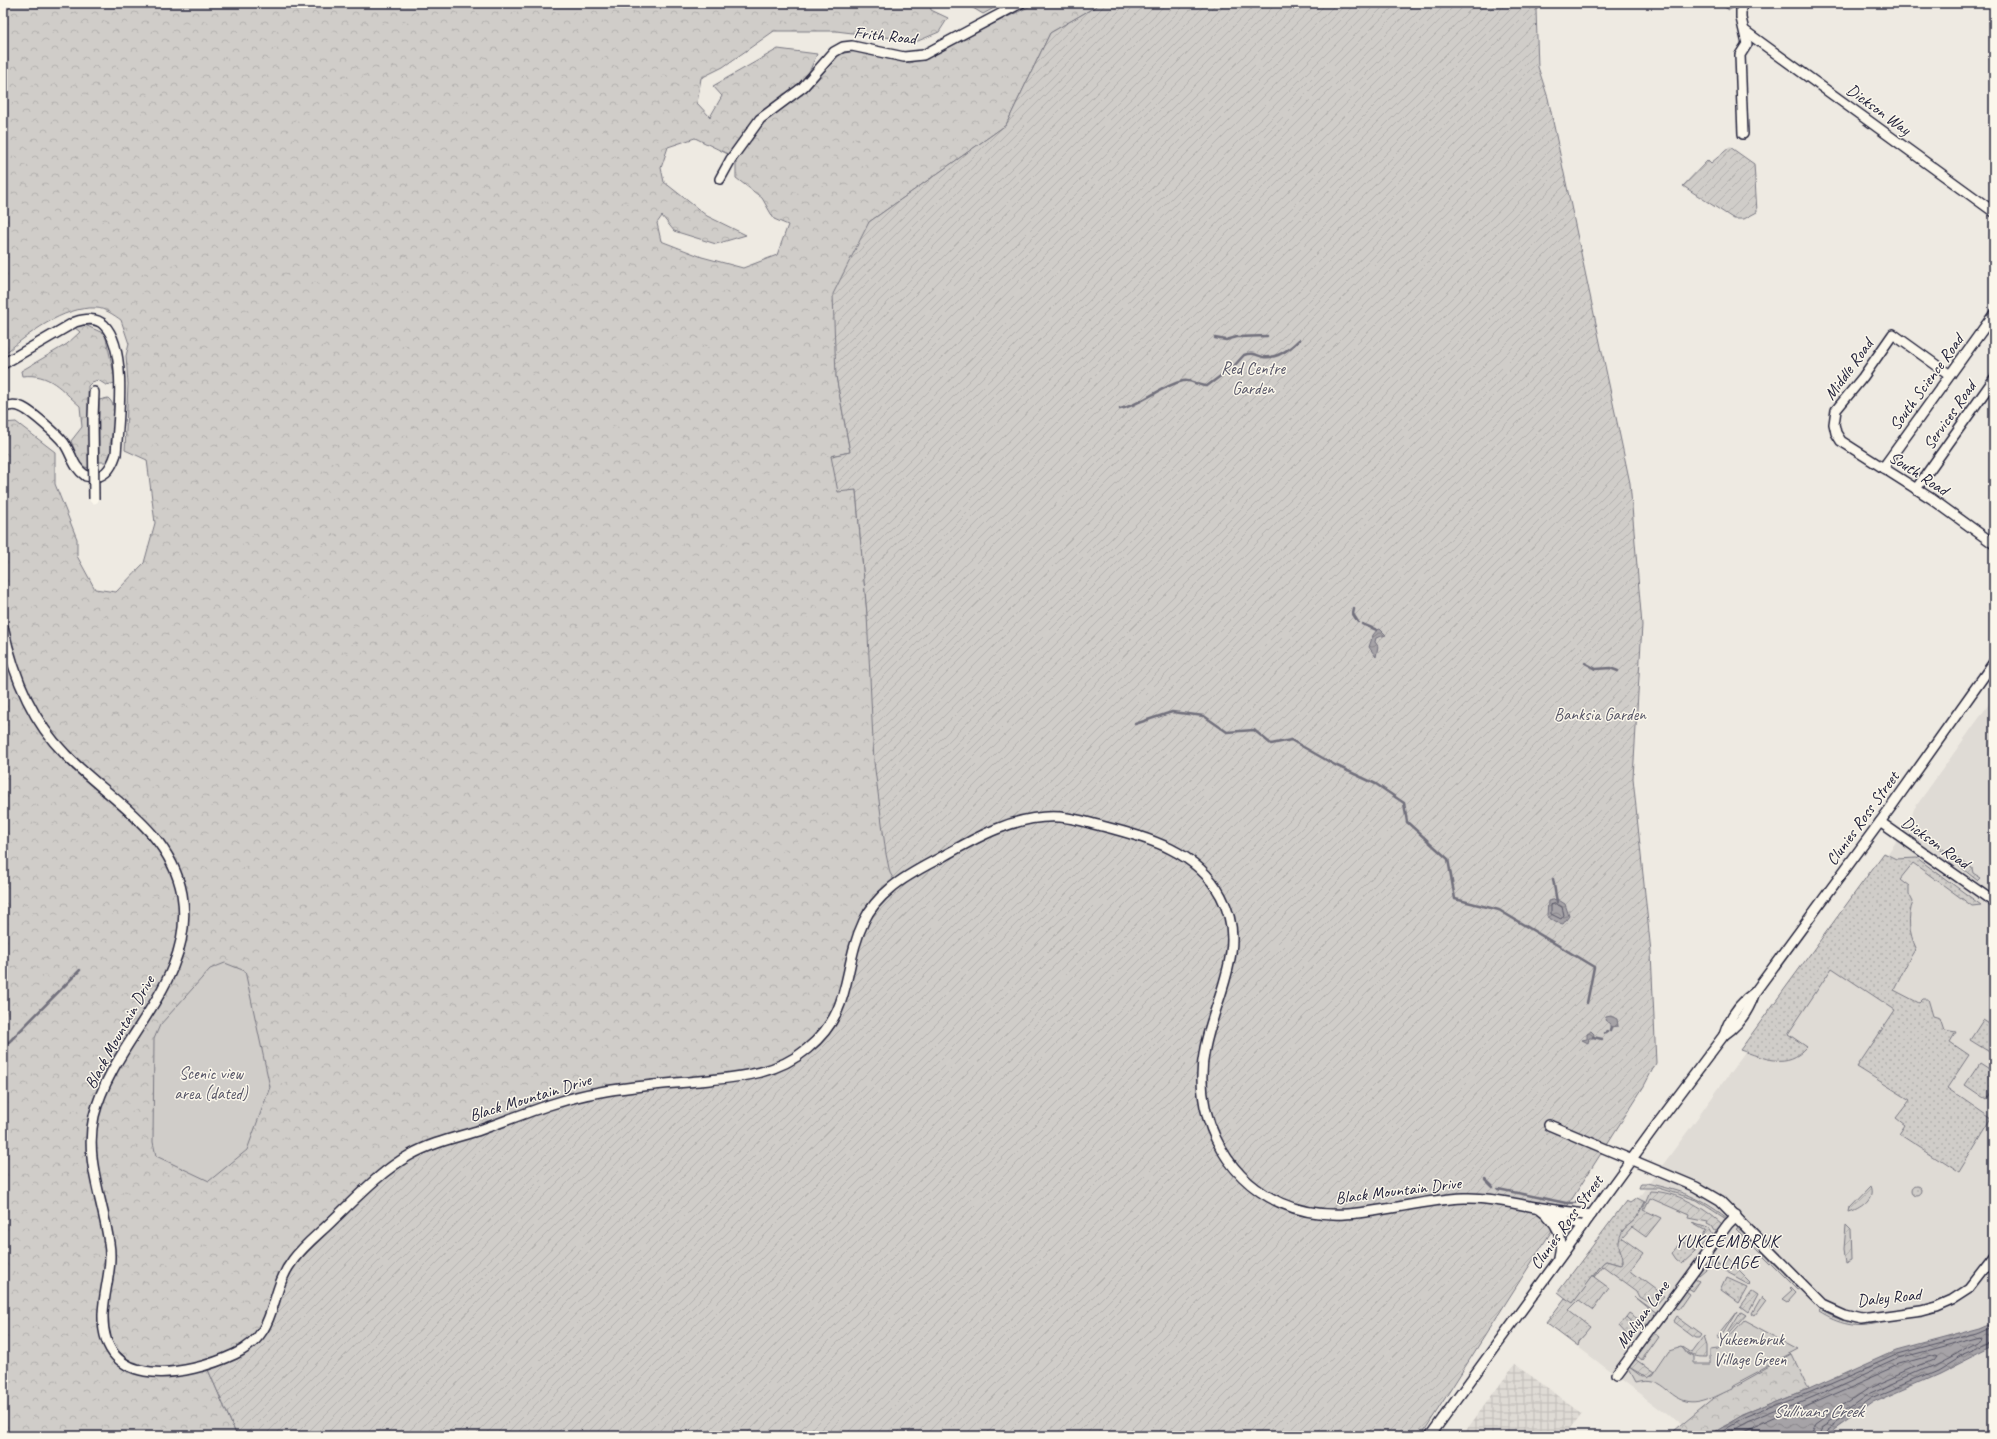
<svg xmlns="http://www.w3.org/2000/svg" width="1997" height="1439" font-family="Caveat,sans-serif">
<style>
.built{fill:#dfdbd5}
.industrial{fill:url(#industrial-grid)}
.grass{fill:url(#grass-dots);stroke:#797882}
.forest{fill:url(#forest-crowns);stroke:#797882;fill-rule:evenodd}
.park{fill:#d0cdc9;stroke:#797882}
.garden{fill:url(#garden-furrows);stroke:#797882}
.water{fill:url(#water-waves);stroke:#716f7c}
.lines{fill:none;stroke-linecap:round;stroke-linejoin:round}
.shore{stroke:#575666;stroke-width:1}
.stream{stroke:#716f7c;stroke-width:2.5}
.minor-casing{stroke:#22223b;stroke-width:12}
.minor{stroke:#fbf7ec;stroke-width:9}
.minor-bridge-casing{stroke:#22223b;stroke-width:12;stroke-linecap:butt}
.minor-bridge{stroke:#fbf7ec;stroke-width:9}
.labels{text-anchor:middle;stroke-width:3;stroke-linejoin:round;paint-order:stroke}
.street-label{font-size:17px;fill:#22223b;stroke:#fbf7ec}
.park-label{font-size:17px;fill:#565566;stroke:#fbf7ec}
.neighbourhood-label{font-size:18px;letter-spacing:1px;fill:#22223b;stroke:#fbf7ec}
.water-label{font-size:18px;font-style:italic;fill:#575666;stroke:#fbf7ec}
</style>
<defs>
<pattern id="industrial-grid" width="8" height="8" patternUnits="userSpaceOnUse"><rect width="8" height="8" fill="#dfdbd5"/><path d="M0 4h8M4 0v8" fill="none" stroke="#bfbcb8"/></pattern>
<pattern id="grass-dots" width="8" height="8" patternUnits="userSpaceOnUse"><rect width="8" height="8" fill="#d0cdc9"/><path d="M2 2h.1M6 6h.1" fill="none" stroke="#b2b0ae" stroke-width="1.8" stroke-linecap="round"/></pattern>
<pattern id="forest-crowns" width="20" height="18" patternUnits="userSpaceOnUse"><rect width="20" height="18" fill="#d0cdc9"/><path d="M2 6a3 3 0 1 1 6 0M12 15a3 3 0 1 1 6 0" fill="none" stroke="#b2b0ae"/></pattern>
<pattern id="garden-furrows" width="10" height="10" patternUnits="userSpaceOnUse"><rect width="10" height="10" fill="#d0cdc9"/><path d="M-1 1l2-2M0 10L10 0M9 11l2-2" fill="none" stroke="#b2b0ae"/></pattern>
<pattern id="water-waves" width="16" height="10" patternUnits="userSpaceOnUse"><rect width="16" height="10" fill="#a6a3a7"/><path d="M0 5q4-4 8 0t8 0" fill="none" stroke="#878489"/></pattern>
</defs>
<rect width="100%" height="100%" fill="#eeeae2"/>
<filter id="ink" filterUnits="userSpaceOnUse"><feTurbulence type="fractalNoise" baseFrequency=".025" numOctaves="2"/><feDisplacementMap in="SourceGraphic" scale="8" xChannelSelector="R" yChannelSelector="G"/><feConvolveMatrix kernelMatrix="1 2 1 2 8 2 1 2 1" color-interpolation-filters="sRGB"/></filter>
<g filter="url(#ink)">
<polygon class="built" points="1994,697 1994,1436 1697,1436 1546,1323 1693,1124 1884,859 1909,823 1914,809"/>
<polygon class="industrial" points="1515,1364 1582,1413 1565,1436 1462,1436"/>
<g class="grass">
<polygon points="1718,3 1737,3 1735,7 1729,10"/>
<path d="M1884 853 1896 859 1917 858 1981 905 1972 906 1913 863 1900 879 1909 886V894L1913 902C1907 917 1909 933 1916 948 1907 961 1902 975 1894 990L1919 1003 1923 999H1928L1933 1016 1940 1018 1944 1030 1956 1032 1950 1042 1969 1055 1947 1088 1992 1119 1959 1173 1899 1134 1905 1125 1896 1118 1910 1100 1857 1067 1895 1010 1832 968 1788 1034 1807 1047C1787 1070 1764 1058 1740 1050Z"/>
<polygon points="1983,1020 1994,1027 1994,1048 1991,1053 1970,1040"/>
<polygon points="1980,1063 1994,1072 1994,1089 1987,1100 1965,1085"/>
<circle cx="1917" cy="1191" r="5"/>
<polygon points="1637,1198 1645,1202 1636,1219 1623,1230 1620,1250 1623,1255 1623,1263 1620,1265 1606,1261 1603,1263 1573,1304 1558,1292 1626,1201 1630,1203"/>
<polygon points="1682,1240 1695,1252 1682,1264 1676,1259 1672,1253"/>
<polygon points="1727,1278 1747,1287 1738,1303 1721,1291"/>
<polygon points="1626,1317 1639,1329 1629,1337 1619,1326"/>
</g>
<g class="forest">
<path d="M3 3H930L931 10 948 18 939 32 918 41 836 31H774L723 67 701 78 697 103 710 117 722 96 713 86 778 49 817 54 803 86 780 102 806 92 840 54 858 50 910 63 1037 3H1102L1050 33 1006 125 869 222 836 376 850 452 831 456 856 490 867 614 896 883 845 992 812 1046 256 1341 206 1365 237 1436H3V423L16 422 55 452V484L77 539V556L95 589 116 592 144 563 155 523 147 460 125 450 128 384 126 356 129 344 121 320C114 315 104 308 96 308 63 306 27 335 3 355ZM695 138 736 158V178L762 198 774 219 788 225 777 255 743 268 702 257 661 241 657 223 662 216 674 231 716 244 746 235 707 216 664 182 661 168 668 147Z"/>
<polygon points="949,3 1003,3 983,14 968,5"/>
<path d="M85 325 105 334 116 383 106 385 98 380 92 382 88 386 89 468 81 466 71 441 82 427 80 406C60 389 51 373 22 376L21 371 67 344 80 332 74 327Z"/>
<path d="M108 398C120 408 113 431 110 444L113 450 108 462H99V400Z"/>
<polygon points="1791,1354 1808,1389 1741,1416 1707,1436 1668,1436 1719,1394"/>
</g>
<g class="park">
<polygon points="225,963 245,971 270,1087 247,1150 209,1181 156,1156 153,1142 154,1039 160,1025 210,969"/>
<path d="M1745 1320 1799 1349 1733 1384 1732 1388C1718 1394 1701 1405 1685 1401 1667 1397 1662 1374 1635 1382L1628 1369 1629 1367 1641 1376 1651 1375 1668 1350 1681 1346 1687 1354 1693 1357V1363H1711V1350L1719 1349Z"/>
</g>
<g class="garden">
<polygon points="1102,3 1545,3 1536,10 1538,67 1548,98 1630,483 1642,625 1633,778 1651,952 1656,1063 1644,1086 1421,1436 237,1436 206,1365 256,1341 275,1296 305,1247 413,1153 579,1096 769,1070 826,1031 868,914 896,883 890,873 886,854 874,762 867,614 856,490 838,492 831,456 850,452 836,376 833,294 869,222 1006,125 1050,33"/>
<polygon points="1730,147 1754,164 1757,212 1744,219 1734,219 1683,186 1708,160 1711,163"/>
<path d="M1937 845 1972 868 1973 873 1981 878 1978 881C1963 870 1951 857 1937 847Z"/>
<path d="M1641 1183H1647C1682 1192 1697 1195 1727 1218L1726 1219 1697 1200 1658 1188H1639Z"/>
<path d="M1870 1187C1876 1200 1859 1210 1849 1213L1850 1208Z"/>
<path d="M1650 1191C1677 1192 1702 1206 1722 1224L1717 1231H1714L1711 1226 1707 1224 1708 1222 1688 1218 1689 1215 1650 1198 1644 1210 1661 1218 1646 1237 1632 1227 1622 1238 1643 1253 1631 1269 1632 1272 1664 1296 1655 1306 1640 1297 1637 1291 1603 1266 1594 1277 1609 1288 1593 1310 1579 1300 1569 1310 1590 1326 1585 1332 1587 1333 1579 1342 1578 1347 1546 1323 1565 1298 1573 1303 1603 1263 1606 1261 1620 1265 1623 1263C1624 1255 1618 1249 1619 1242 1621 1226 1630 1227 1637 1217 1643 1210 1646 1200 1650 1191Z"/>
<polygon points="1692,1223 1708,1228 1712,1235 1695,1252 1682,1240 1684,1237 1699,1243 1706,1231"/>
<polygon points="1846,1225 1851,1230 1852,1258 1846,1261 1844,1249"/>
<polygon points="1739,1227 1801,1289 1798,1291 1736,1229"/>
<polygon points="1711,1254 1712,1264 1699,1275 1697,1274"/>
<polygon points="1727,1258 1751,1282 1749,1284 1714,1265 1715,1263 1718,1262 1718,1264 1724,1263"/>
<polygon points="1695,1278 1699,1281 1692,1291 1687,1288"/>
<polygon points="1790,1289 1795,1294 1786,1304 1781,1301 1791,1292 1789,1290"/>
<polygon points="1685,1291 1689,1294 1678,1310 1673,1307"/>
<polygon points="1751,1291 1757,1295 1748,1312 1740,1306"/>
<polygon points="1634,1296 1657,1313 1649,1324 1639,1329 1626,1317 1629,1313 1641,1321 1651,1310"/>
<polygon points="1761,1297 1765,1301 1754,1316 1751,1314"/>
<path d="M1821 1310C1840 1322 1857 1325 1879 1323 1857 1329 1838 1324 1819 1312Z"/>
<polygon points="1738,1311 1720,1340 1717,1338"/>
<polygon points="1741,1312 1746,1315 1725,1339 1725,1338"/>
<polygon points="1676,1316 1702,1335 1700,1338 1696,1338 1673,1321"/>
<polygon points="1654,1332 1659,1336 1642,1360 1637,1356"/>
<path d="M1704 1337 1707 1346V1357C1695 1357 1689 1357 1681 1346L1692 1353Z"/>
<polygon points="1635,1359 1653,1372 1646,1377 1629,1367"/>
</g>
<g class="water">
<polygon points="1380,629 1386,635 1376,638 1375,642 1378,646 1376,657 1369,647 1373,635 1377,630"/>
<polygon points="1557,899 1565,904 1569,916 1563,924 1555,922 1547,916 1548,901"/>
<polygon points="1611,1016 1617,1019 1618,1026 1610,1027 1610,1024 1605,1020 1606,1017"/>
<polygon points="1591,1031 1594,1034 1593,1038 1589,1038 1588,1043 1582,1040 1587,1039 1587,1033"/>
<polygon points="1994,1321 1994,1345 1939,1373 1873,1402 1825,1436 1707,1436 1741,1416 1808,1389 1895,1350 1980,1327"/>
</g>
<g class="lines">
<g class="shore">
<polygon points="1556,904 1562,907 1564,915 1561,919 1551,914 1551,905"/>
<polyline points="1713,1436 1743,1419 1810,1392 1896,1354 1981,1331 1994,1325"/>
<polyline points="1723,1436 1745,1424 1812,1397 1898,1358 1981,1336 1984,1337 1983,1340 1934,1365 1868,1394 1822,1427 1818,1436"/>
<polyline points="1736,1436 1900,1364 1933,1355 1935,1356 1932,1360 1866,1389 1817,1423 1814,1429 1812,1436"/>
<polyline points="1823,1436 1825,1431 1871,1398 1937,1370 1960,1356 1994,1341"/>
</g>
<g class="stream">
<polyline points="1215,338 1226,340 1237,337 1267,336"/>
<path d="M1120 409C1142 405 1160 386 1183 381 1192 379 1198 386 1207 386L1234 366 1244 355C1252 352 1256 355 1263 357 1277 359 1290 349 1299 340"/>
<polyline points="1354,609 1353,614 1358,622"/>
<polyline points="1362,624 1377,630"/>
<polyline points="1585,663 1596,669 1610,668 1618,671"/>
<polyline points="1135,724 1172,712 1204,716 1227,732 1254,730 1271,744 1291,740 1335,765 1376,784 1404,803 1407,822 1448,859 1455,899 1499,910 1594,967 1587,1003"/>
<polyline points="1553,879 1557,902"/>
<polyline points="1610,1031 1611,1028"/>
<polyline points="1605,1033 1607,1032"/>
<polyline points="1593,1037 1602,1039"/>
<polyline points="3,1048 80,970"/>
<polyline points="1485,1179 1493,1187"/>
<polyline points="1498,1189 1566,1203 1575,1203 1586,1196"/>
</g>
<g class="minor-casing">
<g id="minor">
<polyline points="1741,3 1741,18 1747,44 1740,55 1743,134"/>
<polyline points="1745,31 1994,212"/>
<polyline points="720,179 731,159 760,119 803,87 834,52 843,47 852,46 904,57 923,55 1021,3"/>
<path d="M3 364 75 322C85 319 96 317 104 325 128 349 118 423 116 454 111 469 104 480 86 476 72 466 73 456 64 443 58 435 30 410 21 407 15 404 9 405 3 408"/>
<polyline points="1950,375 1893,334 1863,377 1836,410 1834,424 1836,433 1841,441 1932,499 1994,544"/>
<polyline points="93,418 94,392"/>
<polyline points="1883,468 1994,314"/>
<polyline points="1916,489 1994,379"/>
<path d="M3 627C13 674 31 720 65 754 107 798 170 829 182 894 197 982 113 1038 94 1116 84 1160 103 1199 109 1243 113 1267 104 1289 103 1314 101 1393 188 1376 235 1354 280 1333 267 1294 293 1260 304 1245 320 1233 333 1220 357 1197 381 1171 410 1155 431 1143 454 1138 477 1131 517 1117 558 1099 600 1092 632 1086 666 1084 699 1081 738 1077 776 1075 807 1049 855 1010 841 969 864 921 870 908 880 897 891 888 905 876 923 867 940 858 975 838 1017 814 1060 817 1074 818 1089 823 1102 826 1149 838 1197 851 1221 896 1230 913 1234 932 1231 952 1227 985 1211 1016 1205 1048 1192 1110 1222 1177 1281 1203 1341 1230 1402 1200 1464 1198 1488 1197 1511 1203 1535 1207 1553 1210 1572 1212 1591 1215"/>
<polyline points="1880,822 1994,902"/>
<path d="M1724 1035C1730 1016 1739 1003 1755 992"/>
<polyline points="1549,1125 1696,1187 1720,1201 1823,1305 1845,1315 1862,1319 1922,1311 1937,1307 1953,1300 1970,1289 1994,1258"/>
<polyline points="1539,1208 1548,1215 1584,1225"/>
<path d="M1548 1216C1560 1228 1563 1240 1559 1257"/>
<polyline points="1617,1375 1728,1224 1736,1216"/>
<path d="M1430 1436 1658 1123 1724 1035C1739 1025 1749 1010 1755 992L1891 807 1994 662"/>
</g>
</g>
<use href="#minor" class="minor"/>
<g class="minor-bridge-casing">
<polyline id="minor-bridge" points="93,418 94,499"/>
</g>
<use href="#minor-bridge" class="minor-bridge"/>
</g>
</g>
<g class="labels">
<g class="street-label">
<text transform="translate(885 35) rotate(6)" y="6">Frith Road</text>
<text transform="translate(1879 109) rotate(36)" y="6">Dickson Way</text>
<text transform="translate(1848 369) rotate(-54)" y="6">Middle Road</text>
<text transform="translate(1926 382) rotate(-54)" y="6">South Science Road</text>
<text transform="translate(1949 415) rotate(-55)" y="6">Services Road</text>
<text transform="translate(1919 473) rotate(33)" y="6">South Road</text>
<text transform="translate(1862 818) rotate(-54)" y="6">Clunies Ross Street</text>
<text transform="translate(1936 842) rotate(35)" y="6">Dickson Road</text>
<text transform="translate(119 1032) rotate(-61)" y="6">Black Mountain Drive</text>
<text transform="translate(530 1097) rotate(-17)" y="6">Black Mountain Drive</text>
<text transform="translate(1398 1190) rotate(-7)" y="6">Black Mountain Drive</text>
<text transform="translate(1566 1222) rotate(-54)" y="6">Clunies Ross Street</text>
<text transform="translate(1889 1297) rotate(-6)" y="6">Daley Road</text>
<text transform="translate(1642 1314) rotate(-54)" y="6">Maliyan Lane</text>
</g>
<g class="park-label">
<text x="1253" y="374">Red Centre<tspan x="1253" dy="20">Garden</tspan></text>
<text x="1600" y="720">Banksia Garden</text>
<text x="211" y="1079">Scenic view<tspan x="211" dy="20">area (dated)</tspan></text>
<text x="1750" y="1345">Yukeembruk<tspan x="1750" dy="20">Village Green</tspan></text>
</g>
<g class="neighbourhood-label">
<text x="1727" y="1247">YUKEEMBRUK<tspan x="1727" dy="21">VILLAGE</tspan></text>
</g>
<g class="water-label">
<text x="1818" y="1417">Sullivans Creek</text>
</g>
</g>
<rect width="1997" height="1439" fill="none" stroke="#fbf7ec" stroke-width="16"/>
<rect x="8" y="8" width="1981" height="1423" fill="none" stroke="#22223b" stroke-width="1.5" filter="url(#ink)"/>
</svg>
